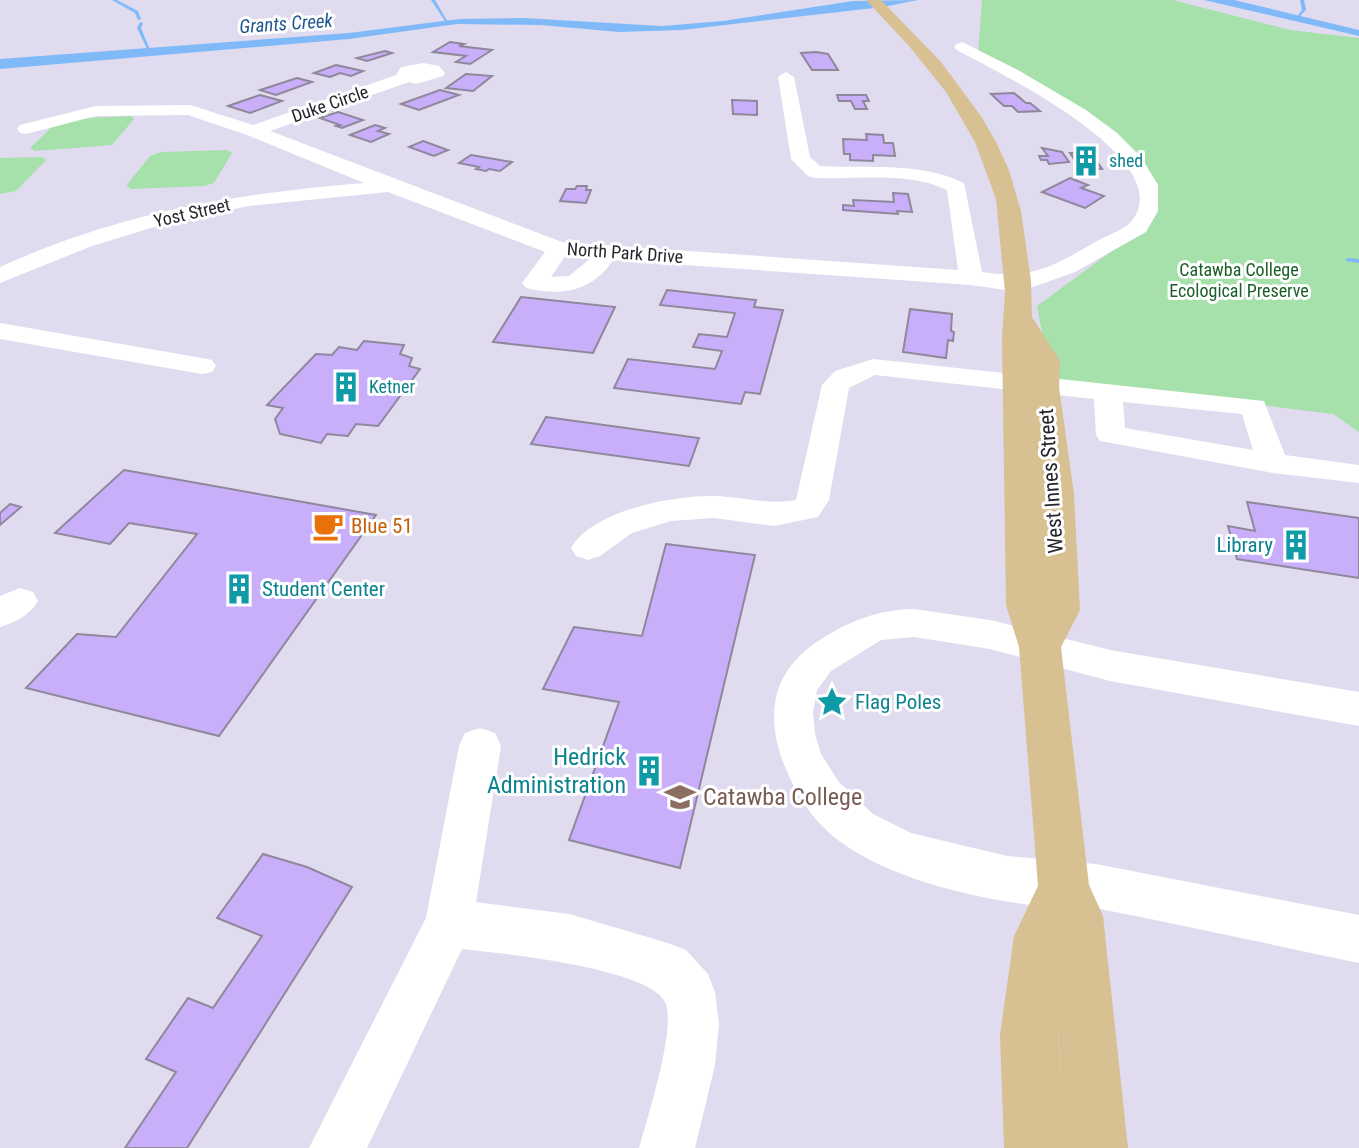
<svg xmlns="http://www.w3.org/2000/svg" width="1359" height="1148" font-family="'Roboto Condensed',sans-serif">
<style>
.green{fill:#a6e0ab}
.water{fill:#80b9f8}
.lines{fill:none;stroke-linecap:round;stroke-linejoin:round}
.stream{fill:#80b9f8;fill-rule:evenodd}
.building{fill:#c9aefa;stroke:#8e889b;stroke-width:2}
.minor{fill:#fff;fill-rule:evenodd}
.major{fill:#d7c092;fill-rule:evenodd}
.labels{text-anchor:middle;stroke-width:6;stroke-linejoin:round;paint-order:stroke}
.far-street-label{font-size:18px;fill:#27252c;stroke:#fff}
.far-culture-label{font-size:18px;fill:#0d838f;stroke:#fff;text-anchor:start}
.far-park-label{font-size:18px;fill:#195f27;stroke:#fff}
.far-water-label{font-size:19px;font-style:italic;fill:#1e5690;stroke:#fff}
.street-label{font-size:21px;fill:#27252c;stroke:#fff}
.food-label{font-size:21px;fill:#c56008;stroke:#fff;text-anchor:start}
.culture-label{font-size:21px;fill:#0d838f;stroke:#fff;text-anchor:start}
.near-culture-label{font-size:24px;fill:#0d838f;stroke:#fff;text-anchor:end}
.near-education-label{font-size:24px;fill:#785e54;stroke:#fff;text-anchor:start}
</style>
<rect width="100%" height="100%" fill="#e1dbf0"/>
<g class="green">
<polygon points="982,0 1173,0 1290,30 1359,38 1359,432 1333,414 1051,379 1037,306 1124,242 1148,194 1125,142 978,54"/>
<polygon points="131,116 134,119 112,145 35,151 30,148 57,122 69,119"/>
<polygon points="227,150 232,153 214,183 204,186 132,189 126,186 150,156 161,152"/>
<polygon points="42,157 46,160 16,191 0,194 0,158"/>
</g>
<g class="water">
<polygon points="918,0 883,7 682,30 619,32 541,25 457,24 349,39 0,69 0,59 349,33 459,19 523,18 662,26 723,21 853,1"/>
<polygon points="1204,0 1234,0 1359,30 1359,36"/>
</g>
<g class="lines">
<g class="stream">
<polygon points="112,0 117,0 138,11 141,19 138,20 135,13"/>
<polygon points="431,0 435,0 449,24 447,24"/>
<polygon points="1300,0 1304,0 1306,10 1297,19 1295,19 1302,10"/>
<polygon points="140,22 143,23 141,28 151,52 148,51 137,28"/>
<polygon points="1348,258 1359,259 1359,263 1346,261 1346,259"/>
</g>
</g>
<g class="building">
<polygon points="450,42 464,44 459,46 492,50 470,64 456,62 466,56 433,52"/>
<polygon points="385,51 392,53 367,61 357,58"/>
<polygon points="816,52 828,54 838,70 812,70 801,53"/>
<polygon points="336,65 363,71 351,76 340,73 330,77 314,73"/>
<polygon points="466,74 492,76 473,91 446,88"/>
<polygon points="297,78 312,82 276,95 260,90"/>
<polygon points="440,90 459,95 419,110 401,104"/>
<polygon points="1014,93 1026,103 1030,103 1040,111 1018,112 1012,106 1004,106 991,94"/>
<polygon points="260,95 282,101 250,113 228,106"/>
<polygon points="837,95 866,95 869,101 863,101 867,109 855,109 851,101 839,101"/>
<polygon points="732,100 757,101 757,115 733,114"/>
<polygon points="338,112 363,120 342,128 336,126 340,125 320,118"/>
<polygon points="375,125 385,128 378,131 389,134 371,142 350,135"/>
<polygon points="866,134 883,135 884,143 893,143 895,156 873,155 873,161 850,160 850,154 844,154 843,139 867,140"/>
<polygon points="423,141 448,150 434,156 409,147"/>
<polygon points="1042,148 1062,152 1069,162 1049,164 1047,160 1041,160 1039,156 1048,156"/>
<polygon points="1070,153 1092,154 1102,169 1080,168"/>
<polygon points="471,155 512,162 500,171 489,169 486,171 476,169 479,167 459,163"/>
<polygon points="1070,178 1088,185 1081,188 1104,196 1085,208 1042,192"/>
<polygon points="577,186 587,186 586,190 591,190 586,203 560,201 566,189 575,189"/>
<polygon points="893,193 908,194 912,212 897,211 898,214 843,210 843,205 854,206 853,200 894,202"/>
<polygon points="667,290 756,300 754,307 783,310 760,394 745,392 741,404 614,388 628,359 715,369 722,351 693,347 699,334 727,337 735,313 660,305"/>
<polygon points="521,297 615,307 593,353 493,342"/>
<polygon points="910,309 952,314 951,331 954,332 953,341 948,340 946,358 903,352"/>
<polygon points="364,341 404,345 400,354 412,358 409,366 420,369 378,426 356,424 348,436 327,434 321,443 280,434 275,419 283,408 267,405 316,354 332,355 339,347 357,350"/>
<polygon points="546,417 699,438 689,466 531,444"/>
<polygon points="124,470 376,515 219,736 26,688 77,634 116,637 197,534 129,523 110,544 55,533"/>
<polygon points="1247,502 1359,518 1359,578 1237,559 1228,526 1255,531"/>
<polygon points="10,504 21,507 0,525 0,513"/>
<polygon points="666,544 755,555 680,868 569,840 619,702 543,689 574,627 642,636"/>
<polygon points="263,854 307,867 352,887 187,1148 125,1148 176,1072 146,1059 188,998 213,1008 262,936 217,918"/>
</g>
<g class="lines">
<g class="minor">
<path d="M962 42 1018 70 1086 110 1117 133 1141 157 1158 185V211L1146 232 1075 272 1019 292 971 285 613 260C593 291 561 297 526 288L522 283 545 252 388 192 249 206 174 221 92 246 0 283V267C122 212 232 194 364 183L247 135 188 115 96 116 26 134 20 133 17 129 20 125 96 106 190 105 253 125 396 75 401 67 423 63 439 66 445 73 443 76 416 84 409 82 270 131 562 242 958 270 947 190C907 171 858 180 815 178L808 176 791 159 778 77 786 72 794 77 810 157 820 166C869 169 918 161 964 183L982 272C1033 280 1055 265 1097 241 1109 234 1126 230 1134 218 1174 156 997 72 957 50L954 47 957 44ZM565 256 591 258 569 276 551 277Z"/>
<polygon points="0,323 202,358 212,360 216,366 212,372 202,374 0,339"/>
<path d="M873 359 1264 401 1285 455 1359 465V483L1273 473 1100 441 1096 435 1094 399 875 375 849 388 829 500 818 517 774 526 714 518 671 521 632 533 600 556 588 560 576 556 571 548C593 510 674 495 715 496 744 497 766 505 796 500L822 385 835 371ZM1123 402 1242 414 1253 450 1125 428Z"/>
<path d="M20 588 33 592 38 601C30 615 16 622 0 627V596Z"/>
<path d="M914 609 990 620 1110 650 1359 692V726L1110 681 990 649 914 637 881 640 831 671 817 690 813 712 815 734 821 754 839 782 873 814 911 833 1007 856 1096 864 1359 915V963C1273 945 1187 926 1100 909 1082 906 1061 908 1042 906 979 900 894 880 842 843 819 827 801 803 790 778 764 724 767 673 820 640 851 620 878 610 914 609Z"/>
<path d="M480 728 495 733 501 746 476 902 569 914 668 943 686 950 708 974 715 992 719 1024 715 1065 695 1148H639C647 1119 677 1027 665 1002 649 968 499 953 462 949L367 1148H309L426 918 459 746 465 733Z"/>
</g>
<path class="major" d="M866 0H881L941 62 981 116 996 142 1009 170 1021 211 1031 281 1032 317 1060 361 1059 387 1074 494 1080 610 1061 647 1089 885 1103 916 1128 1148H1004L1000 1035 1014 936 1038 886 1019 647 1006 605 1002 338 1005 292 996 199 975 142 946 92 909 46ZM1058 1031 1063 1106 1058 1035Z"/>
</g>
<defs>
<g id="building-bare" transform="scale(2.415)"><path d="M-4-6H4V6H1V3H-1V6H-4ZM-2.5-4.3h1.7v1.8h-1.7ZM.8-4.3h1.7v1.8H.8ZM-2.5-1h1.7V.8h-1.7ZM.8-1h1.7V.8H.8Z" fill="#0f9aa8" stroke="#fff" stroke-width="2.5" paint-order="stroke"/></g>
<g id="cafe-bare" transform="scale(2.415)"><path d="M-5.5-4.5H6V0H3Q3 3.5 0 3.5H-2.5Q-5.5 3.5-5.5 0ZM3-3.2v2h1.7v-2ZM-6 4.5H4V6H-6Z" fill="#e8710a" stroke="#fff" stroke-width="2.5" paint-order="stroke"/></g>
<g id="sight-bare" transform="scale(2.415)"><path d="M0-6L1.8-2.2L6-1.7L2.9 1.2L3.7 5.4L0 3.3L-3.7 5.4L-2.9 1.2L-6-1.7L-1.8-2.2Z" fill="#0f9aa8" stroke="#fff" stroke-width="2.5" paint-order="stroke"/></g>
<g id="university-bare" transform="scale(2.415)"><path d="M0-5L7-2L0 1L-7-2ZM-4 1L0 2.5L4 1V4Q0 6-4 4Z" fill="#8d6e63" stroke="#fff" stroke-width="2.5" paint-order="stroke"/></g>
</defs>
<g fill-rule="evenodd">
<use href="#building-bare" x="1086" y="161"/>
<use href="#building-bare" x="346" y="387"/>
<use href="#cafe-bare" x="328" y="526"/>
<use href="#building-bare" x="1296" y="545"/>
<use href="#building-bare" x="239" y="589"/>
<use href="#sight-bare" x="832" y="702"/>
<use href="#building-bare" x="649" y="771"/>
<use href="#university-bare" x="680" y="797"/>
</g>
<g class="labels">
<g class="far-street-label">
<text transform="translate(330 104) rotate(-19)" y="6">Duke Circle</text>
<text transform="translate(192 213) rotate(-13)" y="6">Yost Street</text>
<text transform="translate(625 253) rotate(4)" y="6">North Park Drive</text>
</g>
<g class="far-culture-label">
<text x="1109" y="167">shed</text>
<text x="369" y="393">Ketner</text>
</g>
<g class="far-park-label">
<text x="1239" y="276">Catawba College<tspan x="1239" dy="21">Ecological Preserve</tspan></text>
</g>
<g class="far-water-label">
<text transform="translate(286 23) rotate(-4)" y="7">Grants Creek</text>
</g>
<g class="street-label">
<text transform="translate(1051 481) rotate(-94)" y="7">West Innes Street</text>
</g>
<g class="food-label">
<text x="351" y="533">Blue 51</text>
</g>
<g class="culture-label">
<text x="1273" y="552" text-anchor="end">Library</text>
<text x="262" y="596">Student Center</text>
<text x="855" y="709">Flag Poles</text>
</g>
<g class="near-culture-label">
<text x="626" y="765">Hedrick<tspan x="626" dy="28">Administration</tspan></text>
</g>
<g class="near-education-label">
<text x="703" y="805">Catawba College</text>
</g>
</g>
</svg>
